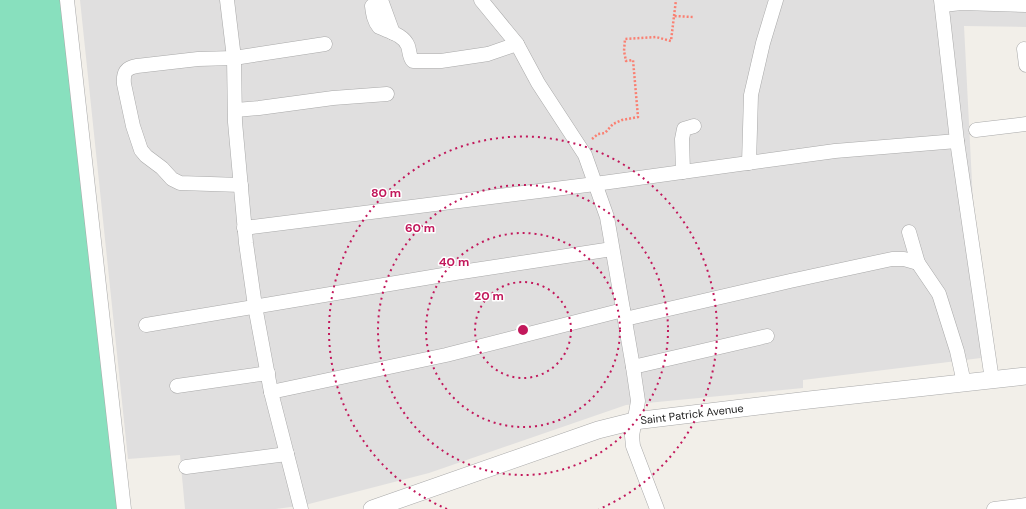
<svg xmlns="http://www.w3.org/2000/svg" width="1026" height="509" font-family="'DM Sans',sans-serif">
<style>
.residential{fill:#e0dfdf}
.pitch{fill:#88e0be}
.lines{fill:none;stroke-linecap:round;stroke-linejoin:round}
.minor-casing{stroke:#a9a9a9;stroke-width:15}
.tertiary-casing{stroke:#a9a9a9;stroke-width:18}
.path{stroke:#fa8072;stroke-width:2.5;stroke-dasharray:2 2;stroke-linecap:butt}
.minor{stroke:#fff;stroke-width:14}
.tertiary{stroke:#fff;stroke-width:17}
.ring{fill:none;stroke:#c2185b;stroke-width:2;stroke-dasharray:2 4}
.labels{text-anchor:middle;stroke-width:3;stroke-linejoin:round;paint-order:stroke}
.street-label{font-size:11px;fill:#222;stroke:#fff}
.centre{fill:#c2185b;stroke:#fff;stroke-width:2}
.ring-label{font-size:12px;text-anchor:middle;font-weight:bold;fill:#c2185b;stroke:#fff;stroke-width:3;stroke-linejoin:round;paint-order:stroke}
</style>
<rect width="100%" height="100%" fill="#f2efe9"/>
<polygon class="residential" points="80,0 1026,0 1026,27 964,26 981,358 803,380 803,388 626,405 429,473 305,505 276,509 185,509 180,455 128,459"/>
<polygon class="pitch" points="0,0 62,0 119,509 0,509"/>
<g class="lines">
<g class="minor-casing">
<g id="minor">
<polyline points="67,0 124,509"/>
<polyline points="227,0 234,58 235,122 246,243 255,306 271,392 301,509"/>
<polyline points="381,0 393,33"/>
<polyline points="481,0 517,44 538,83 585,155 607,217 633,367 638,401 632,436 633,446 657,509"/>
<polyline points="941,0 957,141 992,380"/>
<polyline points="942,5 962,3 1026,5"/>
<path d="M372 6C373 14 374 21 379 27 390 32 404 35 408 46 410 52 409 57 413 61H441L488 54 517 44"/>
<polyline points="1024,49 1026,65"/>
<polyline points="236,110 259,108 333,98 387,94"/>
<polyline points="976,130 1026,124"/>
<polyline points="749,163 751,95 763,43 776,0"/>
<polyline points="683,172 682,139 684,129 694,126"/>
<path d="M241 185 180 183 172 179 162 168 146 156 141 150 133 126 124 84C123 72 126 68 137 66L198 59 234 58 325 44"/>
<polyline points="244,228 595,184 835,151 957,141"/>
<polyline points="909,232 918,263 939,294 957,351 964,383"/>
<polyline points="625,319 790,281 892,259 904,259 918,263"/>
<polyline points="146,325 455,273 612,249"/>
<polyline points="633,367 767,336"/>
<polyline points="177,386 268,373"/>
<polyline points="271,392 446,355 623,310"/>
<polyline points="186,467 287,454"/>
<polyline points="994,509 1026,505"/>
</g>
</g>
<g class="tertiary-casing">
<polyline id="tertiary" points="372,509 598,430 634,421 809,400 1026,376"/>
</g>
<g class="path">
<polyline points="674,16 676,0"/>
<polyline points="592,139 598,134 605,133 613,124 622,120 638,117 633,60 626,61 624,51 625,39 656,37 671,41 674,16 693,17"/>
</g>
<use href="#minor" class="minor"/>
<use href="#tertiary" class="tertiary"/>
</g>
<g class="ring">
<circle cx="523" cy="330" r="48"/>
<circle cx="523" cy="330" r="97"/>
<circle cx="523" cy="330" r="145"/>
<path d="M447 509A194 194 0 1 1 599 509"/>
</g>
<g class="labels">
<g class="street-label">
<text transform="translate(692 414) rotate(-7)" y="4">Saint Patrick Avenue</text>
</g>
</g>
<circle cx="523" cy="330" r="6" class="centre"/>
<g class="ring-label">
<text x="386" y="197">80 m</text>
<text x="420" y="232">60 m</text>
<text x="454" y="266">40 m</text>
<text x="489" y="300">20 m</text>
</g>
</svg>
